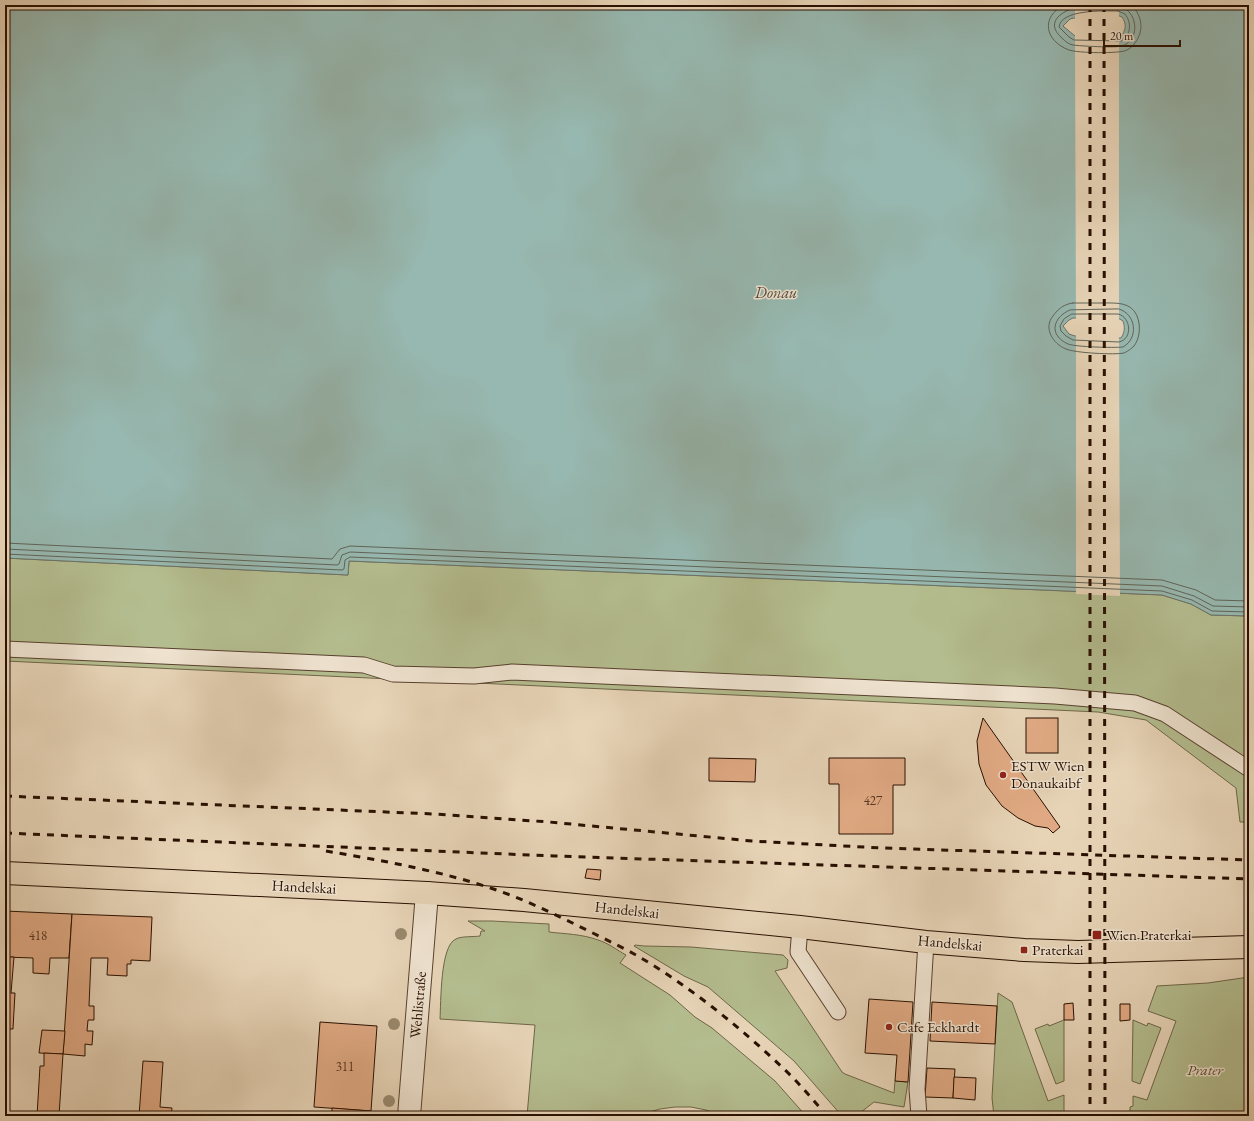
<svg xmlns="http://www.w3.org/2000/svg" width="1254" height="1121" font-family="'EB Garamond',serif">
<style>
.green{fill:#b4bd8f;stroke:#6e6648}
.water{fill:#97b8b0;stroke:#6b746a;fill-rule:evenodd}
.pier{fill:#e7d4b7}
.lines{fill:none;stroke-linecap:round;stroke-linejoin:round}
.shore{stroke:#606458;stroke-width:1}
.building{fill:#e1aa84;stroke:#290f00}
.service-casing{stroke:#58402e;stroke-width:17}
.minor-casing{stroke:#58402e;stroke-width:24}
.primary-casing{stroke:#290f00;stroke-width:24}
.service{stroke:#efe3d0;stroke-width:15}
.minor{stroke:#efe3d0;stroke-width:22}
.primary{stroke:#e7d4b7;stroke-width:22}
.rail{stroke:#290f00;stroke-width:3;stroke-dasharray:7 7;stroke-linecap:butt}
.tree{fill:#99896e}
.poi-dot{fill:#8f2418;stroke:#efe3d0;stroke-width:1.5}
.labels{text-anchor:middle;stroke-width:3;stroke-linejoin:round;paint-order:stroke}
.number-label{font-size:13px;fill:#573621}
.poi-label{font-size:15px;fill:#290f00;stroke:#efe3d0;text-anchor:start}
.street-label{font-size:15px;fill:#290f00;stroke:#efe3d0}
.park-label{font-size:15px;font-style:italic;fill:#5a4c32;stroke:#efe3d0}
.water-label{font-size:16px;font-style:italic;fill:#504a3e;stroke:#efe3d0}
</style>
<rect width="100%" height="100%" fill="#e7d4b7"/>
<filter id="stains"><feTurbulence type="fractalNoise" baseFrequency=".005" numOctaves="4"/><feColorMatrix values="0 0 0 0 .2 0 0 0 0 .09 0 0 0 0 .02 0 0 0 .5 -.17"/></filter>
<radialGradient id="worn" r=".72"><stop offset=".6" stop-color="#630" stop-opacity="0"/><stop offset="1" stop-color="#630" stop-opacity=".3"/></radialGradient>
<g class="green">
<polygon points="5,558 348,575 349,561 1162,595 1191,604 1211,615 1249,616 1249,822 1240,822 1236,788 1146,720 1098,712 5,661"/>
<path d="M468 921H492L549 924V932C565 934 582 934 598 940 608 943 617 950 626 955L620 963 670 995 695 1017 712 1028 775 1081 806 1116H721L706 1110 691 1107H675L660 1109 646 1113 641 1116H527L535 1025 440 1019C441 1003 440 945 456 939 461 936 474 937 480 936L481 931H485Z"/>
<polygon points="635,945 644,946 691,947 783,955 788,960 787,968 775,971 842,1072 845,1074 894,1093 895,1081 908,1082 904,1107 874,1102 856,1116 842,1116 794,1061 708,987 684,976 634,946"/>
<polygon points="1249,977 1249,1116 1130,1116 1130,1107 1133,1106 1133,1096 1147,1100 1176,1021 1148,1011 1157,986 1208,983"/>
<polygon points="998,993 1012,1002 1048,1101 1064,1095 1064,1116 994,1116 992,1098"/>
<polygon points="1064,1020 1064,1081 1056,1084 1035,1029 1048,1024 1049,1026"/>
<polygon points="1133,1020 1147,1026 1148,1023 1161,1028 1140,1084 1132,1081"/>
</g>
<path class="water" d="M5 5H1249V616L1211 615 1191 604 1162 595 349 561 348 575 5 558ZM1117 15 1122 17C1127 24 1126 31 1120 37L1075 36 1063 26 1070 19 1074 18ZM1073 318H1118L1123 321C1125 327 1125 332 1121 338H1118L1075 336 1069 334 1063 326 1069 320Z"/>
<g class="pier">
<polygon points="1075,5 1119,5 1119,17 1075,19"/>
<polygon points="1075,34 1119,35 1119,321 1076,320"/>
<polygon points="1076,334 1119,336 1120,596 1076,594"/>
</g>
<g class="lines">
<g class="shore">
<path d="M1064 5C1040 17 1045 41 1069 50 1077 53 1120 54 1127 50 1133 47 1138 40 1140 33 1143 23 1139 13 1132 5"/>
<path d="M1119 6C1138 10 1141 40 1122 46 1115 48 1080 46 1073 45 1068 44 1065 41 1062 38 1048 26 1055 15 1071 9Z"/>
<path d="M1118 11 1125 14C1132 23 1131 35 1121 41L1074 40 1069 37 1059 27C1061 9 1104 11 1118 11Z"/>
<path d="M1073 303C1082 303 1091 303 1100 303 1118 303 1135 301 1139 323 1140 331 1139 339 1134 346 1131 349 1128 351 1124 353 1115 355 1075 353 1066 349 1053 344 1043 328 1053 316 1058 309 1064 304 1073 303Z"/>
<path d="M1119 309C1136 314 1139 338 1123 347 1114 348 1076 347 1068 344 1048 335 1053 317 1070 310Z"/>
<path d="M1072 314H1118C1131 317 1133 339 1119 342L1073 340 1066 336 1061 331 1060 326 1064 319Z"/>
<polyline points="5,543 332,559 340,549 350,546 1162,580 1196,590 1215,600 1249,601"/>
<polyline points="5,549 337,565 339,564 342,555 350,552 1162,586 1194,596 1213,606 1249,607"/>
<polyline points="5,554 342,570 344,569 345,560 350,557 1162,591 1192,600 1212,611 1249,612"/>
</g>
</g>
<g class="building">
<polygon points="983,718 1060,827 1053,833 1048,828 1035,826 1018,818 1002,806 986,785 979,764 977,741"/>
<rect x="1026" y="718" width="32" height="35"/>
<polygon points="709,758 756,759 755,782 709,781"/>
<polygon points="829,758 905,758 905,785 893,785 893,834 839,834 839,784 829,784"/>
<polygon points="587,869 601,870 600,880 585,878"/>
<polygon points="5,911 72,914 69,958 50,958 49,974 33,973 33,958 5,957"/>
<polygon points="72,914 152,917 150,961 131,960 131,964 127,964 127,976 107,975 108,958 91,958 89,1006 94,1006 94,1020 88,1020 87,1031 93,1031 92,1045 85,1044 85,1056 63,1054"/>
<polygon points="5,957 14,957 11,993 15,993 13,1029 5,1029"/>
<polygon points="869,999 913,1002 908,1082 895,1081 897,1055 865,1053"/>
<polygon points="932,1002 997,1006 995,1044 930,1041"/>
<polygon points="1073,1003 1074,1020 1064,1020 1064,1004"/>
<polygon points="1120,1004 1130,1004 1130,1020 1120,1021"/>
<polygon points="320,1022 377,1026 371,1111 314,1107"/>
<polygon points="42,1030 65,1031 63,1054 39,1053"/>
<polygon points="44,1053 63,1054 59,1116 37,1116 40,1066 44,1066"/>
<polygon points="143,1061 163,1062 160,1107 172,1108 171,1116 139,1116"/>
<polygon points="927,1068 955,1069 953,1098 925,1097"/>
<polygon points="954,1077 976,1078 975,1100 953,1098"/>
<polygon points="332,1108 371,1111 371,1116 332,1116"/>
</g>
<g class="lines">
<g class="service-casing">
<g id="service">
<polyline points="5,649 364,665 393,674 474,676 512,672 1055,696 1135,703 1165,714 1249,769"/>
<polyline points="800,927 798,952 838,1012"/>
<polyline points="919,1116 917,1089 926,942"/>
</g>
</g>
<g class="minor-casing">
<polyline id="minor" points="409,1116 427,893"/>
</g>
<g class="primary-casing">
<polyline id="primary" points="5,873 427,893 524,900 800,927 926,942 1024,950 1078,952 1249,947"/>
</g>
<use href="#service" class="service"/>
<use href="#minor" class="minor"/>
<use href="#primary" class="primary"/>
<g class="rail">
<polyline points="1090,5 1090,1116"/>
<polyline points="1104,5 1105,1116"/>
<polyline points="5,796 434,814 549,822 752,841 882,848 1249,860"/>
<polyline points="5,833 554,856 1249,879"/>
<path d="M326 851C391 862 464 875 525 901 551 912 576 925 601 937 613 943 625 949 636 955 688 985 741 1028 784 1069 800 1084 813 1100 827 1116"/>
</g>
</g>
<g class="tree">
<circle cx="401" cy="934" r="6"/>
<circle cx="394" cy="1024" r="6"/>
<circle cx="389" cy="1101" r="6"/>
</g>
<g class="poi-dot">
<circle cx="1003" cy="775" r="4"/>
<rect x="1092" y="930" width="10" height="10" rx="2"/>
<rect x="1020" y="946" width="8" height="8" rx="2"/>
<circle cx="889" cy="1027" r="4"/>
</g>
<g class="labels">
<g class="number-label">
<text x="873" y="805">427</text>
<text x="38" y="940">418</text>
<text x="345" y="1071">311</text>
</g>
<g class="poi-label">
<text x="1011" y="771">ESTW Wien<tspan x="1011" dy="17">Donaukaibf</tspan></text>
<text x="1106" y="940">Wien Praterkai</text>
<text x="1032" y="955">Praterkai</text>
<text x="897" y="1032">Cafe Eckhardt</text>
</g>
<g class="street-label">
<text transform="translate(304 887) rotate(3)" y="5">Handelskai</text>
<text transform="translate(627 910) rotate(6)" y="5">Handelskai</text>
<text transform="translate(950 943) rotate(5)" y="5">Handelskai</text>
<text transform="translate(418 1005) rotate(-85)" y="5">Wehlistraße</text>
</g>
<g class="park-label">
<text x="1205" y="1075">Prater</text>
</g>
<g class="water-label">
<text x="776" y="298">Donau</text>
</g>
</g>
<rect width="1254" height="1121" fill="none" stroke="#e7d4b7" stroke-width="20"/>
<rect x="6" y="6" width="1242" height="1109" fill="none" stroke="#290f00" stroke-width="2"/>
<rect x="10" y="10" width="1234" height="1101" fill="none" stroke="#290f00"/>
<path d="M1104 40v6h76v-6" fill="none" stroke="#290f00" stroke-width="2"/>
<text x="1110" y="40" font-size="12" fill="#290f00" stroke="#efe3d0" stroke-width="3" paint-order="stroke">20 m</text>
<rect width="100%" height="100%" filter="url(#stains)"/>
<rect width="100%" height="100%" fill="url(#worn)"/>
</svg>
